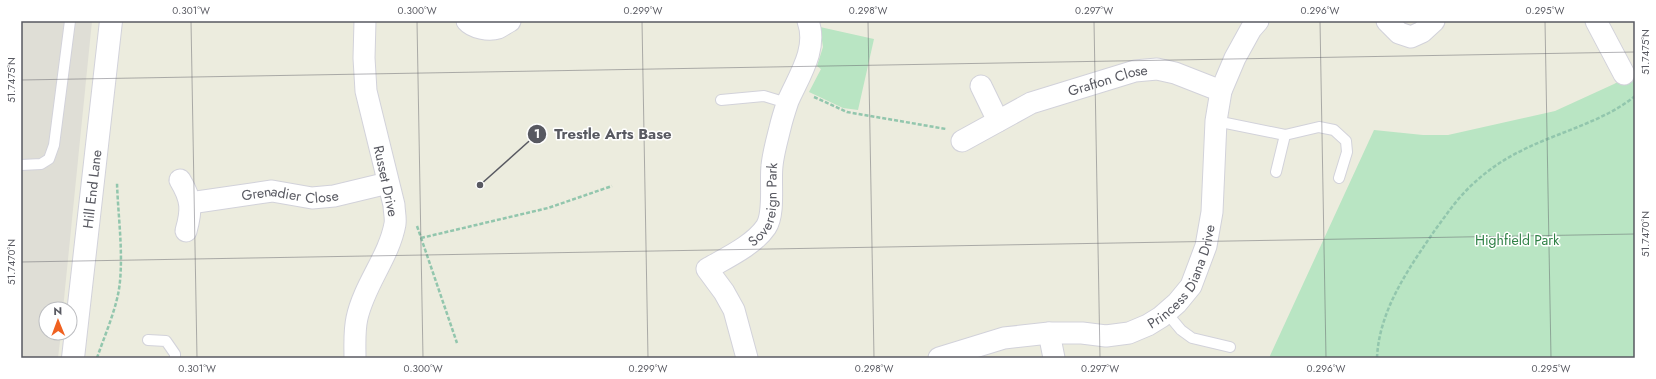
<svg xmlns="http://www.w3.org/2000/svg" width="1656" height="379" font-family="Jost,sans-serif">
<style>
.industrial{fill:#dfded6}
.green{fill:#b9e5c3}
.lines{fill:none;stroke-linecap:round;stroke-linejoin:round}
.service-casing{stroke:#d2d2da;stroke-width:12}
.minor-casing{stroke:#d2d2da;stroke-width:23}
.tertiary-casing{stroke:#d2d2da;stroke-width:24}
.path{stroke:#92c6ad;stroke-width:2.5;stroke-dasharray:4 2;stroke-linecap:butt}
.service{stroke:#fff;stroke-width:10}
.minor{stroke:#fff;stroke-width:21}
.tertiary{stroke:#fff;stroke-width:22}
.ticks{fill:none;stroke:#585961;stroke-width:1;stroke-opacity:0.45}
.labels{text-anchor:middle;stroke-width:3;stroke-linejoin:round;paint-order:stroke}
.street-label{font-size:14px;fill:#585961;stroke:#fff}
.park-label{font-size:14px;fill:#2f8146;stroke:#fff}
.leader{fill:none;stroke:#585961;stroke-width:1.5}
.callout-dot{fill:#585961;stroke:#fff;stroke-width:1.5}
.mark-label{font-size:12px;text-anchor:middle;font-weight:bold;fill:#fff}
.callout-label{font-size:15px;text-anchor:middle;font-weight:bold;fill:#585961;stroke:#fff;stroke-width:3;stroke-linejoin:round;paint-order:stroke}
.neatline{fill:none;stroke:#585961;stroke-width:1.5}
.ticks-label{font-size:10px;text-anchor:middle;fill:#585961}
</style>
<rect width="100%" height="100%" fill="#ececde"/>
<polygon class="industrial" points="21,21 92,21 63,309 46,309 46,333 61,333 58,358 21,358"/>
<g class="green">
<polygon points="820,27 874,39 858,110 843,108 809,92 821,69 817,66 823,47"/>
<polygon points="1635,72 1635,358 1269,358 1374,130 1423,135 1448,135 1555,111 1614,84"/>
</g>
<g class="lines">
<g class="service-casing">
<g id="service">
<polyline points="721,100 764,96 787,103"/>
<polyline points="1216,121 1285,135 1319,127 1334,130 1346,141 1347,152 1339,178"/>
<polyline points="21,165 41,164 49,159 54,145 70,21"/>
<polyline points="1276,172 1285,135"/>
<polyline points="1166,312 1181,330 1192,338 1230,347"/>
<polyline points="148,340 166,341 175,354 175,358"/>
</g>
</g>
<g class="minor-casing">
<g id="minor">
<path d="M467 21C473 28 489 31 498 28 502 26 506 23 510 21"/>
<polyline points="1387,21 1399,33 1411,37 1422,32 1434,21"/>
<polyline points="1596,21 1624,74"/>
<polyline points="981,86 998,121"/>
<path id="s1" d="M962 141 1031 103 1135 71 1157 69 1175 73 1221 91"/>
<path d="M180 180C192 200 192 210 186 231"/>
<path id="s2" d="M190 203 272 191 312 198 334 196 388 183"/>
<polyline points="1049,333 1054,358"/>
<path d="M355 358C355 345 354 331 357 318 364 285 389 257 395 224 396 218 394 211 394 205L366 91 364 58 365 21"/>
<path id="s3" d="M747 358 734 310 724 292 707 269C726 258 754 245 766 227 775 213 770 183 772 166 773 154 777 140 780 128 782 119 785 110 788 101 799 76 818 49 808 21"/>
<path id="s4" d="M939 358 1004 338 1049 333H1082L1106 336 1129 333 1148 325 1161 317 1177 303 1191 286 1206 246 1212 212 1216 121 1221 91 1235 58 1251 29 1258 21"/>
</g>
</g>
<g class="tertiary-casing">
<g id="tertiary">
<path id="s5" d="M73 358 111 21"/>
</g>
</g>
<g class="path">
<polyline points="814,97 847,112 946,129"/>
<polyline points="417,226 457,343"/>
<polyline points="421,238 548,208 612,186"/>
<path d="M97 358C105 334 118 306 120 281 123 249 118 215 117 183"/>
<path d="M1377 358C1379 310 1409 268 1435 230 1447 214 1458 197 1474 183 1490 168 1509 156 1529 147 1563 131 1606 120 1635 96"/>
</g>
<use href="#service" class="service"/>
<use href="#minor" class="minor"/>
<use href="#tertiary" class="tertiary"/>
</g>
<path class="ticks" d="M191 21 197 358M417 21 423 358M642 21 648 358M868 21 874 358M1094 21 1100 358M1320 21 1326 358M1545 21 1551 358M21 80 1635 52M21 262 1635 234"/>
<g class="labels">
<g class="street-label">
<text dy="5" stroke="none"><textPath href="#s1" startOffset="159">Grafton Close</textPath></text>
<text transform="translate(386 181) rotate(78)" y="5">Russet Drive</text>
<text dy="5" stroke="none"><textPath href="#s5" startOffset="170">Hill End Lane</textPath></text>
<text dy="5" stroke="none"><textPath href="#s2" startOffset="101">Grenadier Close</textPath></text>
<text dy="5" stroke="none"><textPath href="#s3" startOffset="193">Sovereign Park</textPath></text>
<text dy="5" stroke="none"><textPath href="#s4" startOffset="276">Princess Diana Drive</textPath></text>
</g>
<g class="park-label">
<text x="1517" y="245">Highfield Park</text>
</g>
</g>
<path class="leader" d="M480 185L537 134"/>
<g class="callout-dot">
<circle cx="480" cy="185" r="4"/>
<circle cx="537" cy="134" r="10"/>
</g>
<g class="mark-label">
<text x="537" y="138">1</text>
</g>
<g class="callout-label">
<text x="613" y="139">Trestle Arts Base</text>
</g>
<rect width="1656" height="379" fill="none" stroke="#ffffff" stroke-width="44"/>
<g transform="translate(58 321) rotate(359)"><circle r="19" fill="#ffffff" stroke="#bcbdc0"/>
<path d="M0-3L7 15L0 10L-7 15Z" fill="#f06120"/>
<text y="-6" font-size="11" font-weight="bold" text-anchor="middle" fill="#585961">N</text>
</g>
<rect x="22" y="22" width="1612" height="335" class="neatline"/>
<g class="ticks-label">
<text x="191" y="14">0.301°W</text>
<text x="417" y="14">0.300°W</text>
<text x="643" y="14">0.299°W</text>
<text x="868" y="14">0.298°W</text>
<text x="1094" y="14">0.297°W</text>
<text x="1320" y="14">0.296°W</text>
<text x="1545" y="14">0.295°W</text>
<text transform="translate(1645 52) rotate(-90)" y="4">51.7475°N</text>
<text transform="translate(11 80) rotate(-90)" y="4">51.7475°N</text>
<text transform="translate(1645 234) rotate(-90)" y="4">51.7470°N</text>
<text transform="translate(11 262) rotate(-90)" y="4">51.7470°N</text>
<text x="197" y="372">0.301°W</text>
<text x="423" y="372">0.300°W</text>
<text x="648" y="372">0.299°W</text>
<text x="874" y="372">0.298°W</text>
<text x="1100" y="372">0.297°W</text>
<text x="1326" y="372">0.296°W</text>
<text x="1551" y="372">0.295°W</text>
</g>
</svg>
